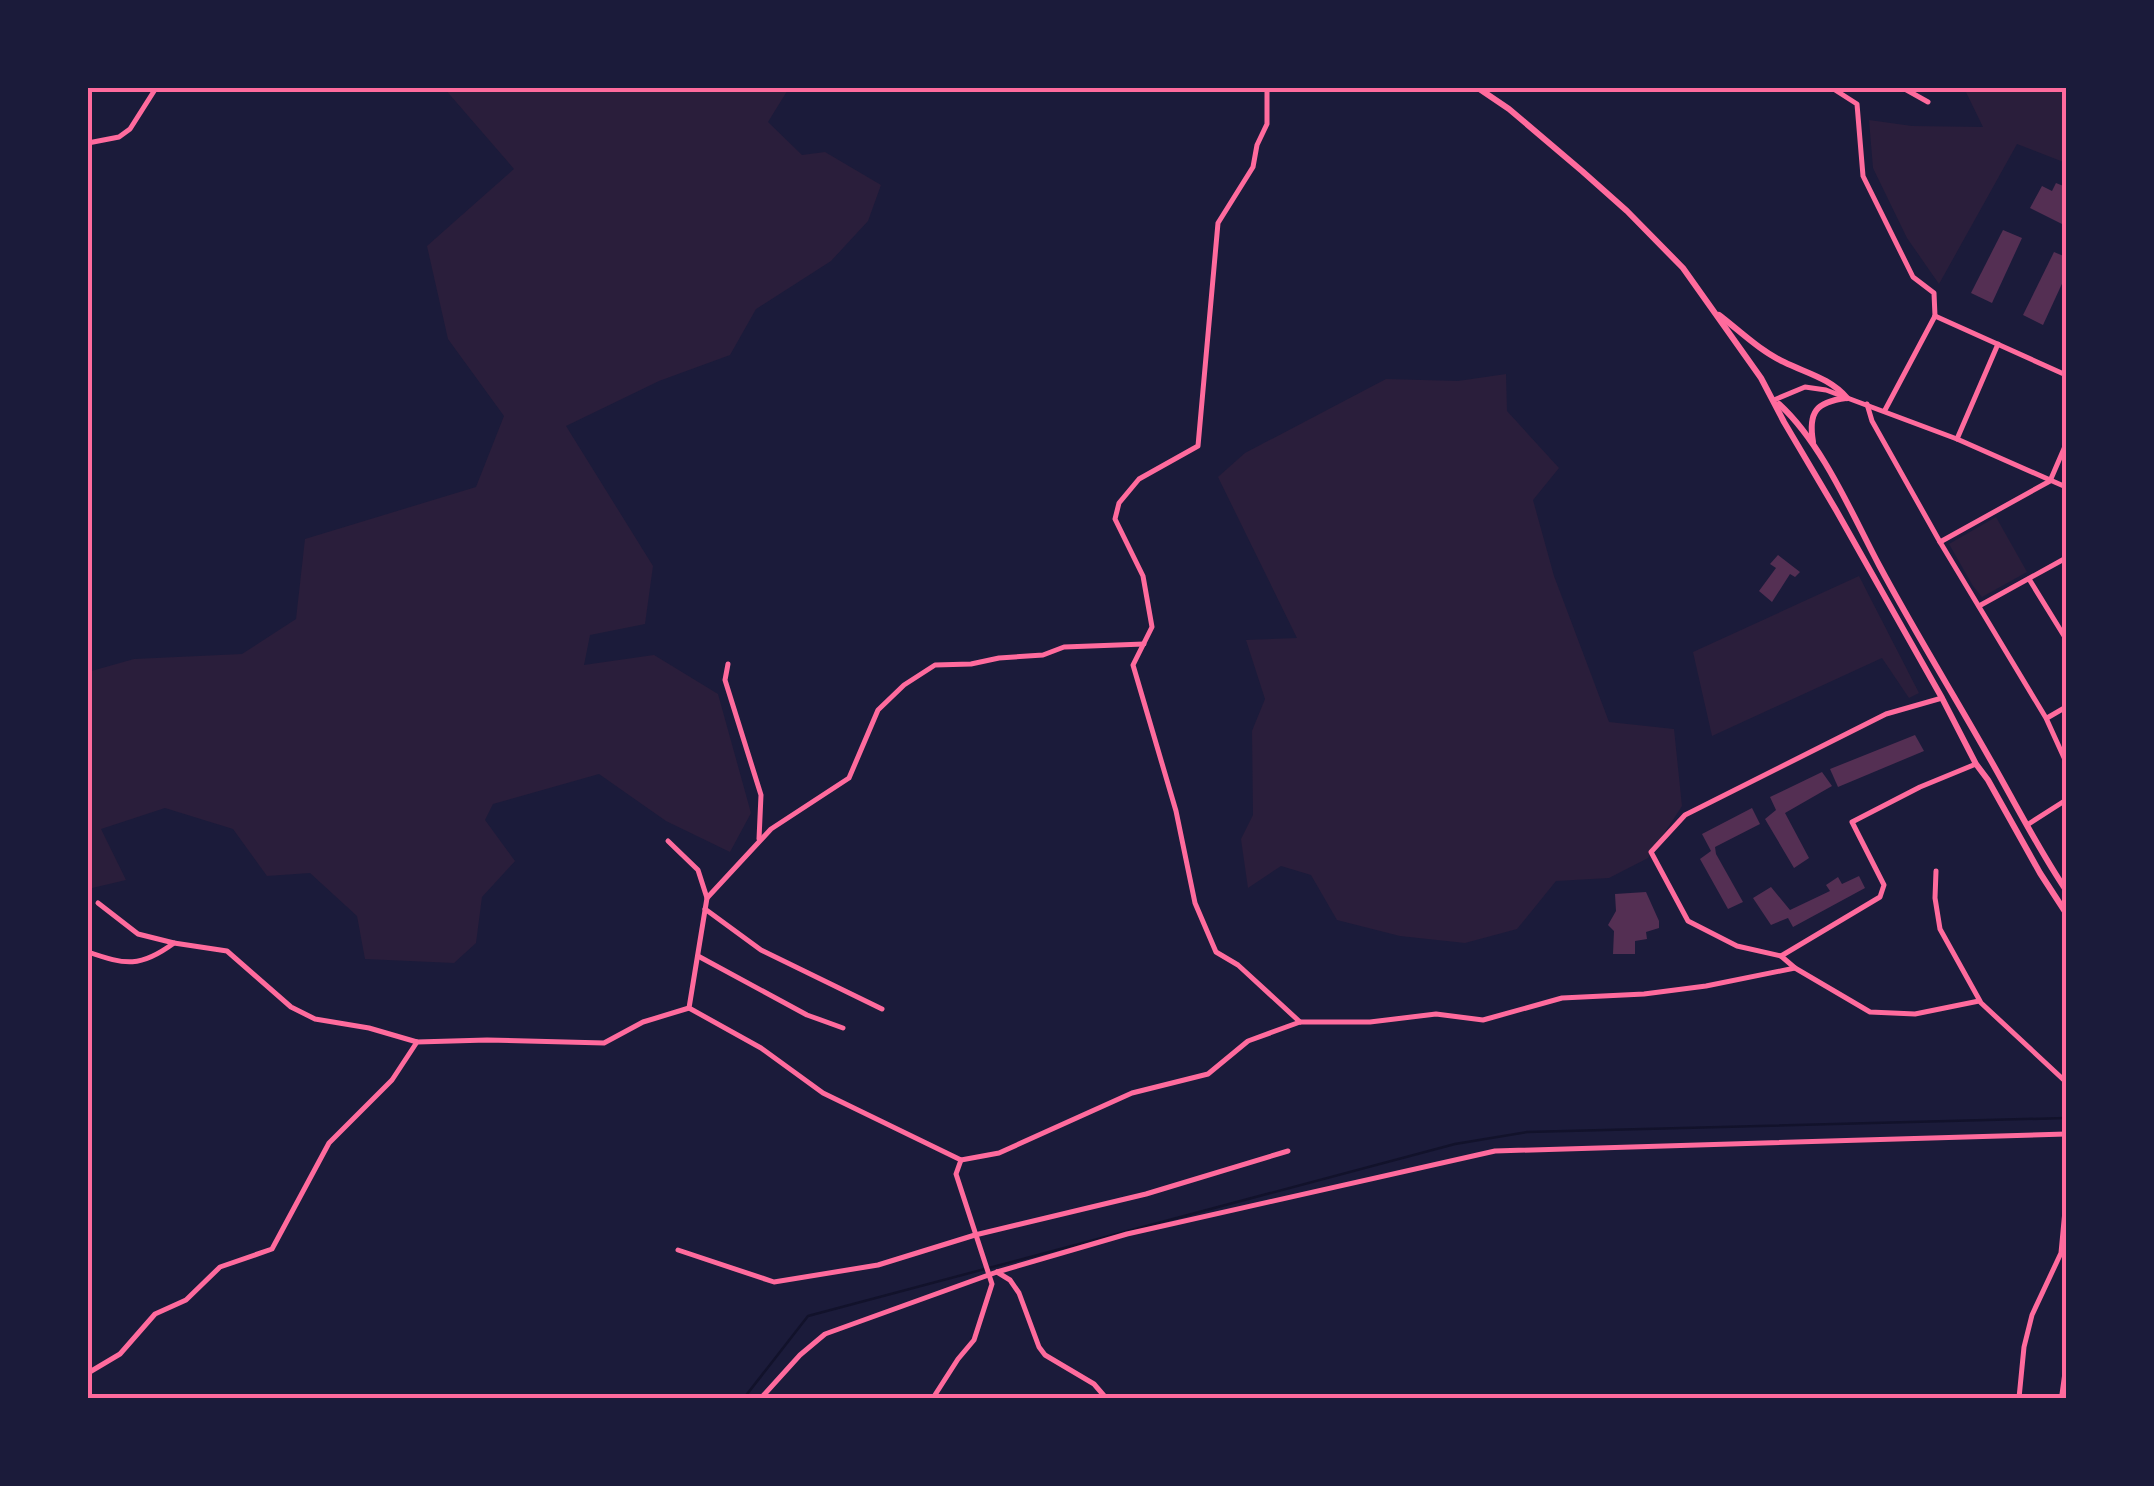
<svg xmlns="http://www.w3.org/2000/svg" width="2154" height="1486" font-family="Roboto,sans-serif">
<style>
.green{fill:#2a1e3b}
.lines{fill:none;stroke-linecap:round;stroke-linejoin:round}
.stream{stroke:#12122b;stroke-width:2.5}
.building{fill:#542f53}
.minor{stroke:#ff6b9d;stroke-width:5}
.tertiary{stroke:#ff6b9d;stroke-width:6}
.secondary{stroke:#ff6b9d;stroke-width:6}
.neatline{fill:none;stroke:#ff6b9d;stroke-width:4}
</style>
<rect width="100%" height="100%" fill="#1b1b3a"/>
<g class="green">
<polygon points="444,88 789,88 768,122 802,155 825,152 881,185 868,221 831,261 756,309 730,355 659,381 566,426 653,566 645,624 590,635 584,665 654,655 718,694 751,813 730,852 666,821 599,774 493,804 485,820 515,861 482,897 476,943 454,963 365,959 357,916 310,873 267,876 233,829 165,808 101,829 126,880 88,889 88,672 134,659 242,654 296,619 305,539 476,487 504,416 448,339 427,246 514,169"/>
<polygon points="1964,88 2066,88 2066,163 2017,144 1939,284 1907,238 1873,168 1869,120 1912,126 1983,127"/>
<polygon points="1506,374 1507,411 1559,468 1533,500 1554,576 1609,722 1674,729 1682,806 1648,858 1609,878 1556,881 1517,929 1465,943 1400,936 1337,920 1311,875 1281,866 1248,888 1241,839 1253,815 1252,731 1265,699 1246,640 1297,638 1218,477 1245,453 1386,379 1458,381"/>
<polygon points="1996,517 2027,572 1982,597 1973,586 1949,544"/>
<polygon points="1859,576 1919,693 1909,698 1882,658 1712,736 1693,652"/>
</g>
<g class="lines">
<polyline class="stream" points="744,1398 808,1316 1455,1144 1527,1132 2066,1118"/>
</g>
<g class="building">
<polygon points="2056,183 2066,187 2066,213 2062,224 2030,208 2042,186 2052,191"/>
<polygon points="2003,230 2022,238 1992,303 1971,293"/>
<polygon points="2054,252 2066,257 2066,275 2043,325 2023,315"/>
<polygon points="1778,555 1800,572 1795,577 1790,574 1772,602 1759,591 1776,568 1770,564"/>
<polygon points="1915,735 1924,751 1838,787 1830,769"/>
<polygon points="1822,772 1832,786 1785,813 1809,858 1794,868 1765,819 1776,810 1770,797"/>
<polygon points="1752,808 1760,824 1715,847 1716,854 1743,902 1728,909 1700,859 1711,851 1702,834"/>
<polygon points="1859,876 1865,888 1793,927 1788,918 1771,925 1753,898 1771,887 1790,910 1830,891 1826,885 1838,877 1842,884"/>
<polygon points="1646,892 1659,921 1659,928 1646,932 1647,939 1635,941 1635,954 1613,954 1614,931 1608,925 1616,911 1615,894"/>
</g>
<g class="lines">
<g class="minor">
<polyline points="1267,88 1267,124 1257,145 1253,167 1218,223 1198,446 1139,479 1119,503 1115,519 1143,576 1152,627 1133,665 1176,811 1195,903 1216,952 1238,965 1300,1022"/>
<polyline points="1832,88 1857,104 1863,176 1913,277 1934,293 1935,316"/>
<polyline points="1903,88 1928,102"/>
<polyline points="88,143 119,137 130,129 156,88"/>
<polyline points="1935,316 2066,375"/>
<polyline points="1774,400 1805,387 1826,390 1957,439 2066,487"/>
<polyline points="1867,404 1872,421 1940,542 2046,718 2066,762"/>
<polyline points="1885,410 1935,316"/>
<polyline points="1957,439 1998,344"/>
<polyline points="1940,542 2050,481 2066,444"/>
<polyline points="2029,579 2066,639"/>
<polyline points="1979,606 2066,558"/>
<polyline points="1144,644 1064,647 1043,655 999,658 971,664 935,665 904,685 878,710 849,778 771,829 707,898 689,1008 761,1048 823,1093 961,1160 999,1153 1132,1093 1208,1074 1248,1041 1300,1022 1370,1022 1436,1014 1483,1020 1562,998 1644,994 1706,986 1795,968 1870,1012 1915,1014 1979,1001 2066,1082"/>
<polyline points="728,664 725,680 761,795 759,839"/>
<polyline points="2047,718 2066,707"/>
<polyline points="2027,825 2066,800"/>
<polyline points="668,841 698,870 707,898"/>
<polyline points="1936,871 1935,898 1940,929 1980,1001"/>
<polyline points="98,903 138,934 174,943"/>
<polyline points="705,909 761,950 882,1009"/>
<path d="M88 952C126 965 140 968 174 943L227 951 291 1007 315 1019 369 1028 417 1042 487 1040 604 1043 643 1022 689 1008"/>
<polyline points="698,956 807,1015 843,1028"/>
<polyline points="1781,956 1880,897 1884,885 1852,822 1920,787 1976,764"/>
<polyline points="1795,968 1781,956 1737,946 1688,921 1651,852 1685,815 1886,714 1942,698"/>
<polyline points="678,1250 774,1282 878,1265 975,1235 1146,1194 1288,1151"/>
<polyline points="997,1272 1010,1280 1019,1293 1039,1347 1045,1355 1094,1384 1106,1398"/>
<polyline points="88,1373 120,1354 155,1314 186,1300 220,1267 272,1249 329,1143 392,1080 417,1042"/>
<polyline points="761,1398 800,1355 825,1334 997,1272 1127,1234 1495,1151 2066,1134"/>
<polyline points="933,1398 958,1359 974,1340 992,1284 956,1174 961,1160"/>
<polyline points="2019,1398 2024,1347 2032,1315 2061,1253 2066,1200"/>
</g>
<polyline class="tertiary" points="2062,1398 2066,1369"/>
<g class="secondary">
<polyline points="1478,88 1509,109 1582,171 1627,211 1683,268 1761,378 1784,422 1836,510 1942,698 1976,764 1988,780 2040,873 2066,913"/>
<path d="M1719 315C1740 331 1760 351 1784 362 1806 373 1830 378 1847 398"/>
<path d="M1779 404C1822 443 1852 514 1879 565 1919 640 1964 711 2004 784 2024 820 2043 856 2066 890"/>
<path d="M1813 442C1808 412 1816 402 1846 398"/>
</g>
</g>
<rect width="2154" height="1486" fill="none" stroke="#1b1b3a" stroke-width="180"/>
<rect x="90" y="90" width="1974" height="1306" class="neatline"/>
</svg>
